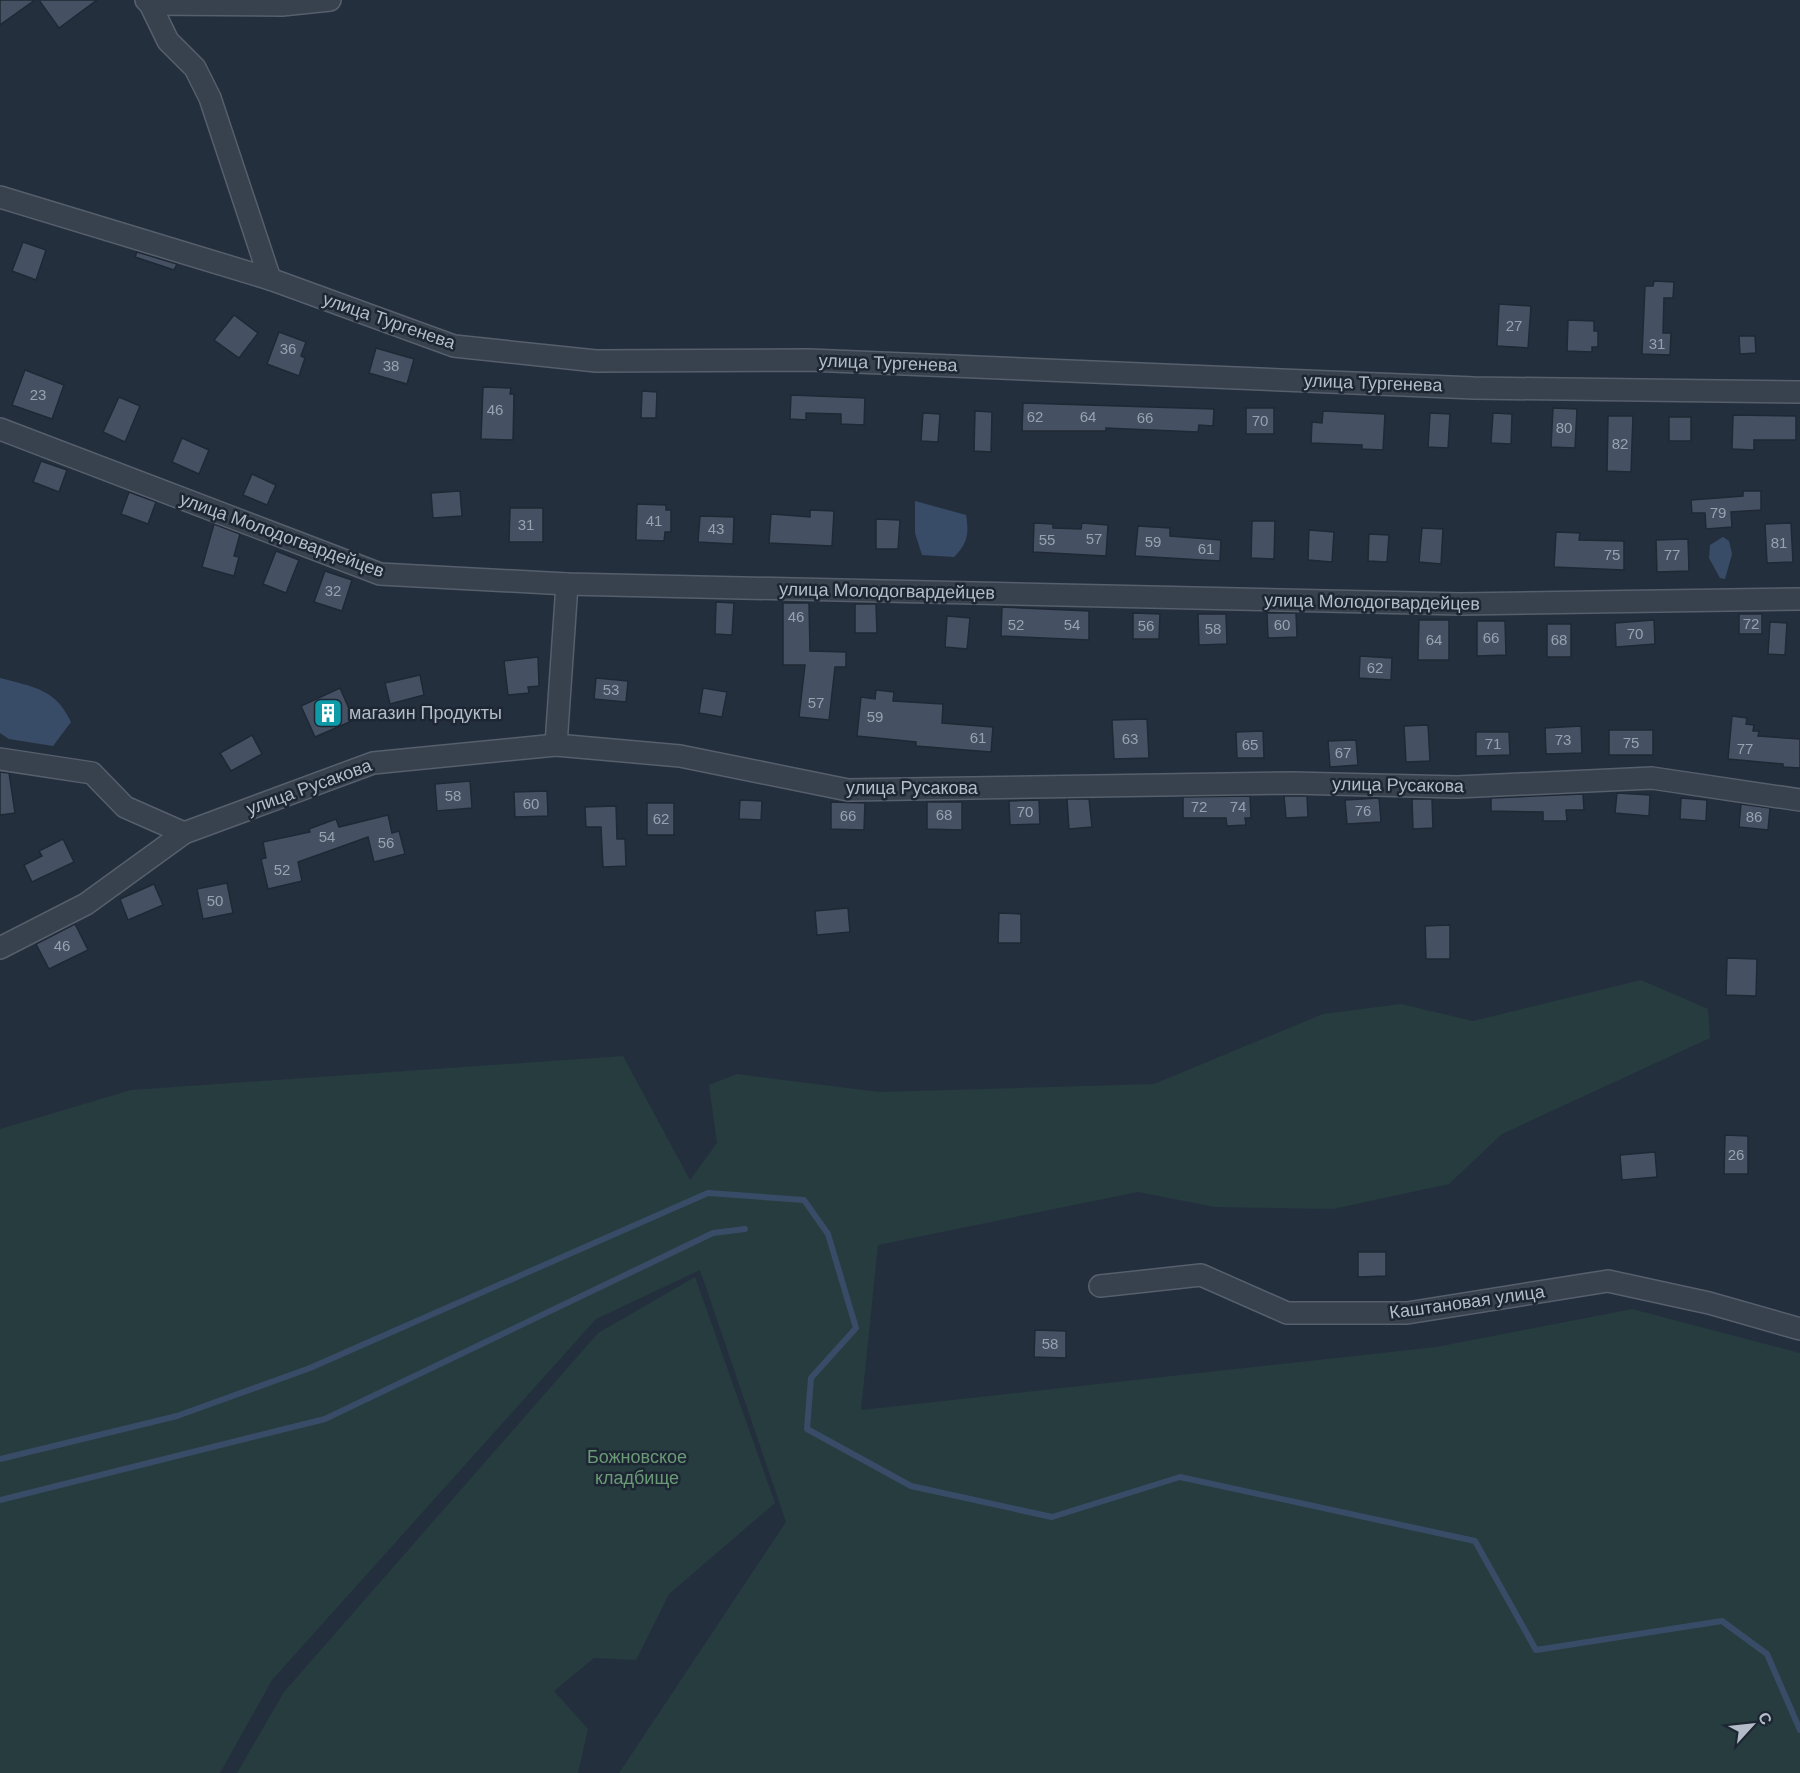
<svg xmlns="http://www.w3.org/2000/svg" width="1800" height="1773" font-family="Arial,sans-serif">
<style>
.green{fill:#263c3f}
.water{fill:#394c67}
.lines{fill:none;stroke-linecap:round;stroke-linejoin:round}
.stream{stroke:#394c67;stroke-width:6}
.building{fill:#455162;stroke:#1f2835;stroke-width:1.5}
.minor-casing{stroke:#565f6c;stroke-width:24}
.minor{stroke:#38414e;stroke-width:21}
.labels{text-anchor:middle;stroke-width:5;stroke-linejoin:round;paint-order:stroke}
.number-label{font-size:15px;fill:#98a1af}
.street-label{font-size:18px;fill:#b4bcc9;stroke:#1d2633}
.poi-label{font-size:18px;fill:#b4bcc9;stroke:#1d2633;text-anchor:start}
.park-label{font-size:18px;fill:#6b9a76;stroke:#1d2633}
</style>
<rect width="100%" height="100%" fill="#242f3e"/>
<g class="green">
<polygon points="1641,980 1708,1009 1710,1038 1502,1134 1449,1184 1333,1209 1215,1207 1138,1192 878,1245 861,1410 1436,1347 1632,1309 1800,1353 1800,1773 619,1773 786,1522 700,1270 596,1319 272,1680 220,1773 0,1773 0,1129 131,1090 623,1056 690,1180 717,1143 709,1085 737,1074 880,1092 1154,1084 1323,1014 1401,1004 1473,1021"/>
<polygon points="695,1277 775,1503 669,1594 636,1660 594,1658 554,1691 588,1729 578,1773 237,1773 284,1692 598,1333"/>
</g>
<g class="water">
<path d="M915 501 966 515C969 533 968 543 954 557L922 555 915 533Z"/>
<polygon points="1723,537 1729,541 1732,554 1725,579 1720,578 1709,558 1710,545"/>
<path d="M0 678C33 687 55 688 71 722L53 746 9 739 0 733Z"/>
</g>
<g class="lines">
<g class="stream">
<polyline points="0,1459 177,1416 310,1368 708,1193 804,1200 828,1234 856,1328 811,1378 807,1429 911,1486 1052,1517 1180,1477 1475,1541 1536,1650 1722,1621 1767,1654 1800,1730"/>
<polyline points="0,1500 325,1419 713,1233 745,1229"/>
</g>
</g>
<g class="building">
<polygon points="0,0 35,0 0,25"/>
<polygon points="39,0 97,0 59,28"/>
<polygon points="23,242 46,250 36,280 12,271"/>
<polygon points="137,252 177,264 174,270 135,257"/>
<polygon points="1654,281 1674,282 1673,298 1664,298 1663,333 1671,333 1670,355 1642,354 1645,286 1653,286"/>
<polygon points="1499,304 1531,306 1528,348 1497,346"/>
<polygon points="234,315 258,333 239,358 214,340"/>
<polygon points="1568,320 1594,321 1594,331 1598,331 1598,347 1592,347 1592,352 1567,351"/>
<polygon points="279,332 306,342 301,356 305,358 299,376 267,364"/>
<polygon points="1739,336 1755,336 1756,353 1740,354"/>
<polygon points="376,348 414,359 407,384 369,373"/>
<polygon points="25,370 64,385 52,419 12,405"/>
<polygon points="483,387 511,388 510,394 514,394 513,440 481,439"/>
<polygon points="642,391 657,392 656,418 641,418"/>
<polygon points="791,395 865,398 864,425 841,424 841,414 806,413 806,420 790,419"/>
<polygon points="119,397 140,406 125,442 103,432"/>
<polygon points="1023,403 1214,409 1213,426 1199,425 1198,432 1106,428 1106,431 1022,431"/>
<rect x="1246" y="408" width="28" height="26"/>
<polygon points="1553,408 1577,409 1575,448 1551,447"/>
<polygon points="975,411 992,412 991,452 974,451"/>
<polygon points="1323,411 1385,414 1383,450 1362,449 1362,445 1311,443 1312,422 1322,423"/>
<polygon points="923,413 940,414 938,442 921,441"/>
<polygon points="1430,413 1450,414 1448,448 1428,447"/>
<polygon points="1493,413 1512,414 1511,444 1491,443"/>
<polygon points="1733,415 1796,416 1796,440 1754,440 1754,450 1732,449"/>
<polygon points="1608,416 1633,416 1631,472 1607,471"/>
<rect x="1669" y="417" width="22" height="24"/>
<polygon points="182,438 209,450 199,474 172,462"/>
<polygon points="41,461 67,470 59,492 33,482"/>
<polygon points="252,474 276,485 267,505 243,495"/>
<polygon points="460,491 462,516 433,518 431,493"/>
<polygon points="1743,491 1761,491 1761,510 1731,512 1732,527 1706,529 1705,513 1692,513 1691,500 1743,496"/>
<polygon points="129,492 156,502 148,524 121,514"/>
<polygon points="637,504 666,505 666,510 671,510 671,532 665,532 664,541 636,540"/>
<polygon points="510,508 543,508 543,542 509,542"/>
<polygon points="810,510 834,511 832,546 769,543 771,514 810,517"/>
<polygon points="700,516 734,517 733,544 698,542"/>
<polygon points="876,519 900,520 898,549 876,549"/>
<polygon points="1252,521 1275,521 1274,559 1251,558"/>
<polygon points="1034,523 1053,524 1053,528 1081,529 1082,523 1108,525 1106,556 1033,552"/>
<polygon points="1791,523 1793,562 1767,563 1765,524"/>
<polygon points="214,524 240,534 234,556 239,557 234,576 202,567"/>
<polygon points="1138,526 1170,528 1170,536 1221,540 1220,561 1135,556"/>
<polygon points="1422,528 1443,529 1441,564 1419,562"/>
<polygon points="1309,530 1334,532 1332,562 1308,560"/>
<polygon points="1556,532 1580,533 1579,540 1624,541 1624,570 1554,567"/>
<polygon points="1369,534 1389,535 1387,562 1368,561"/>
<polygon points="1688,539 1689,571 1657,572 1656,540"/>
<polygon points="276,551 299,560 286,593 263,584"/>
<polygon points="325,571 352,580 342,611 314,602"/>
<polygon points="716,602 734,603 732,635 715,634"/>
<polygon points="783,603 809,603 810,651 846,652 846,667 835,667 829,720 799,717 805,665 783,665"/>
<polygon points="855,604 876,604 877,633 855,633"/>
<polygon points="1002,607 1089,611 1089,640 1001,636"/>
<polygon points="1133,613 1160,614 1159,639 1133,639"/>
<polygon points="1267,613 1296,613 1297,637 1268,638"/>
<polygon points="1198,614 1226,614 1227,644 1199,645"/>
<rect x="1739" y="614" width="23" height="20"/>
<polygon points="947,616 970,618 967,649 945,647"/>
<polygon points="1419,620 1449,620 1449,660 1418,660"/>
<polygon points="1654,620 1655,644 1616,647 1615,623"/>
<polygon points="1477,621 1505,621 1506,655 1477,656"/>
<polygon points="1770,622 1787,623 1785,655 1768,654"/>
<rect x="1547" y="624" width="24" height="33"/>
<polygon points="1360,656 1392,658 1391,680 1359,678"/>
<polygon points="538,657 539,686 528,687 529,693 508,695 504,661"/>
<polygon points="420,675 424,695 390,704 385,683"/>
<polygon points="596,678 628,681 626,702 594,699"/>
<polygon points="340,688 354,720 315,737 301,706"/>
<polygon points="703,688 727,692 722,717 699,713"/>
<polygon points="876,690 894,692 893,701 943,704 942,723 993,727 991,752 916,746 916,742 857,736 861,697 875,699"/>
<polygon points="1732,716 1747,718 1746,724 1754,725 1753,731 1759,731 1758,736 1800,739 1800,768 1783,767 1783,764 1728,759"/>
<polygon points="1147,719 1149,758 1114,759 1112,720"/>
<polygon points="1428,725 1430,761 1406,762 1404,726"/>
<polygon points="1581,726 1582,753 1546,754 1545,728"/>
<rect x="1609" y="730" width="44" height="25"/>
<polygon points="1263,731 1264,758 1237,758 1236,732"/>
<polygon points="1476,732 1509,732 1510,755 1476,756"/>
<polygon points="252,735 262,754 231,771 220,753"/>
<polygon points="1356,740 1358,765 1330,767 1328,741"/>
<polygon points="0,772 9,773 15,813 0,815"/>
<polygon points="470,781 472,808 437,811 435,784"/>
<polygon points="547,791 548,816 515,817 514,792"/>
<polygon points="1617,793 1650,795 1649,816 1615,813"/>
<polygon points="1583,794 1584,810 1566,810 1567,821 1543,821 1543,812 1491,811 1491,798"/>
<polygon points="1250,796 1251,818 1245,818 1246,825 1227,826 1226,818 1183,818 1183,797"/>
<polygon points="1284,796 1307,796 1308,817 1286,818"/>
<polygon points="1379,798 1381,822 1347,824 1345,800"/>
<polygon points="1681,798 1707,800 1706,821 1680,819"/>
<polygon points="1067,799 1089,799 1092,827 1069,829"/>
<polygon points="1412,799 1432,799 1433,828 1413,829"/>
<polygon points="740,800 762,801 761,820 739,819"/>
<polygon points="1039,800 1040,824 1010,825 1009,801"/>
<polygon points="831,802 865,803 864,830 831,829"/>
<polygon points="927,802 962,802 962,830 927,829"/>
<rect x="647" y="803" width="27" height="32"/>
<polygon points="1741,804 1770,808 1768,830 1739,827"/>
<polygon points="616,806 617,839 625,839 626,866 603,867 601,827 586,827 585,807"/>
<polygon points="388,815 392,833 399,831 405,854 374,862 368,837 298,862 302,881 268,889 261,859 266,858 263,842 310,832 309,829 336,819 339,827"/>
<polygon points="63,839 74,862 32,882 24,865 42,856 39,851"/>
<polygon points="227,883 233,913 203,919 197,889"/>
<polygon points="154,884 163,905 128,920 120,899"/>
<polygon points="848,908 850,932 817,935 815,911"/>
<polygon points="999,913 1021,914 1021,943 998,943"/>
<polygon points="75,924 88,950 49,969 36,944"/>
<polygon points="1450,925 1450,959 1426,959 1425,926"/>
<polygon points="1727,958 1757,959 1756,996 1726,995"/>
<polygon points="1725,1135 1748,1136 1748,1174 1724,1174"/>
<polygon points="1655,1152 1657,1177 1622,1180 1620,1155"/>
<polygon points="1358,1252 1386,1252 1386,1276 1358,1277"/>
<polygon points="1035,1330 1066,1331 1066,1358 1034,1357"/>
</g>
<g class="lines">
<g class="minor-casing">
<g id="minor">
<polyline points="146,0 150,4 282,5 330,0"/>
<polyline points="150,4 168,41 195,68 210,98 270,279"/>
<polyline points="0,197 270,279 454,346 596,361 809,360 1474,388 1800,392"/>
<polyline points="0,429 380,574 567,584 1461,604 1800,599"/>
<polyline points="556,745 567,584"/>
<polyline points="0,759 92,773 125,807 184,833"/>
<polyline points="0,948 86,904 184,833 373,763 556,745 680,756 848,790 1292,783 1457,787 1652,778 1800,800"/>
<polyline points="1100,1286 1201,1275 1287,1313 1407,1313 1608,1281 1709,1303 1800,1329"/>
</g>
</g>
<use href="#minor" class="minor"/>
</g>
<defs>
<g id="building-square" transform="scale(1.5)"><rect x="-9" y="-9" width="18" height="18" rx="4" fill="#0f9aa8" stroke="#1d2633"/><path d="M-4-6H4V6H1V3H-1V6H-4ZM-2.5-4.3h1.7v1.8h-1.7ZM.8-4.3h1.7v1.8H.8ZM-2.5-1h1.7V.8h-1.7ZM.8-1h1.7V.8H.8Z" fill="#fff"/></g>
</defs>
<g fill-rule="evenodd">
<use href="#building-square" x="328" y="713"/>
</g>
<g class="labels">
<g class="number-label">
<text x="1514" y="331">27</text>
<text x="1657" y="349">31</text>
<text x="288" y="354">36</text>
<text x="391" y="371">38</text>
<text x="38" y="400">23</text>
<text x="495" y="415">46</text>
<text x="1035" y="422">62</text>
<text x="1088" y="422">64</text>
<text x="1145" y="423">66</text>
<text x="1260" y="426">70</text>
<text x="1564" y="433">80</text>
<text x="1620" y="449">82</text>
<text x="1718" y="518">79</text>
<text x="654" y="526">41</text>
<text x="526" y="530">31</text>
<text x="716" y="534">43</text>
<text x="1094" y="544">57</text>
<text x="1047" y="545">55</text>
<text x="1153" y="547">59</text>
<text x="1779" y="548">81</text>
<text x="1206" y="554">61</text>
<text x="1612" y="560">75</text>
<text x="1672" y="560">77</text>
<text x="333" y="596">32</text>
<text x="796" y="622">46</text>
<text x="1751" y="629">72</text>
<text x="1016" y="630">52</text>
<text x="1072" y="630">54</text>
<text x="1282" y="630">60</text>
<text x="1146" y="631">56</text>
<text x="1213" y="634">58</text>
<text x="1635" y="639">70</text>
<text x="1491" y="643">66</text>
<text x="1434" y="645">64</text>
<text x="1559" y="645">68</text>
<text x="1375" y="673">62</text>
<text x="611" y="695">53</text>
<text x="816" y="708">57</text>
<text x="875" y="722">59</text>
<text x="978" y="743">61</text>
<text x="1130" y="744">63</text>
<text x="1563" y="745">73</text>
<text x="1631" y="748">75</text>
<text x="1493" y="749">71</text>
<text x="1250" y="750">65</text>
<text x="1745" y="754">77</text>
<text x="1343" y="758">67</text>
<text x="453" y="801">58</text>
<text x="531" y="809">60</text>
<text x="1199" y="812">72</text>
<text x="1238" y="812">74</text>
<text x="1363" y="816">76</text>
<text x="1025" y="817">70</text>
<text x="944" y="820">68</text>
<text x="848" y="821">66</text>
<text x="1754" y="822">86</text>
<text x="661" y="824">62</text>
<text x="327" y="842">54</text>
<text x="386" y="848">56</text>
<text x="282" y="875">52</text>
<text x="215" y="906">50</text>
<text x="62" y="951">46</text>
<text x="1736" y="1160">26</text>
<text x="1050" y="1349">58</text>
</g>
<g class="street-label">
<text transform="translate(389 321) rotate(19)" y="6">улица Тургенева</text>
<text transform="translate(888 363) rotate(2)" y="6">улица Тургенева</text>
<text transform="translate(1373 383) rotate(2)" y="6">улица Тургенева</text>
<text transform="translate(282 535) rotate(20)" y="6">улица Молодогвардейцев</text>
<text transform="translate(887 591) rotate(1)" y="6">улица Молодогвардейцев</text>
<text transform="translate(1372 602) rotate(1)" y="6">улица Молодогвардейцев</text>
<text transform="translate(1398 785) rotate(1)" y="6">улица Русакова</text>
<text transform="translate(309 787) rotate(-20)" y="6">улица Русакова</text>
<text x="912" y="794">улица Русакова</text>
<text transform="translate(1467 1302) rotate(-8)" y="6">Каштановая улица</text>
</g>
<g class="poi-label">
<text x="349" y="719">магазин Продукты</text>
</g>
<g class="park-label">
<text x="637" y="1463">Божновское<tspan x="637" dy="21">кладбище</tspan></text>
</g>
</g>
<g transform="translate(1752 1725) rotate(63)" stroke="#1d2633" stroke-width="4.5" paint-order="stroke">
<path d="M0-4.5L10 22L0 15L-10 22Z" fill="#b4bcc9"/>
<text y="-9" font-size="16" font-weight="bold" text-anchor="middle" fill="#b4bcc9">С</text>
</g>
</svg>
